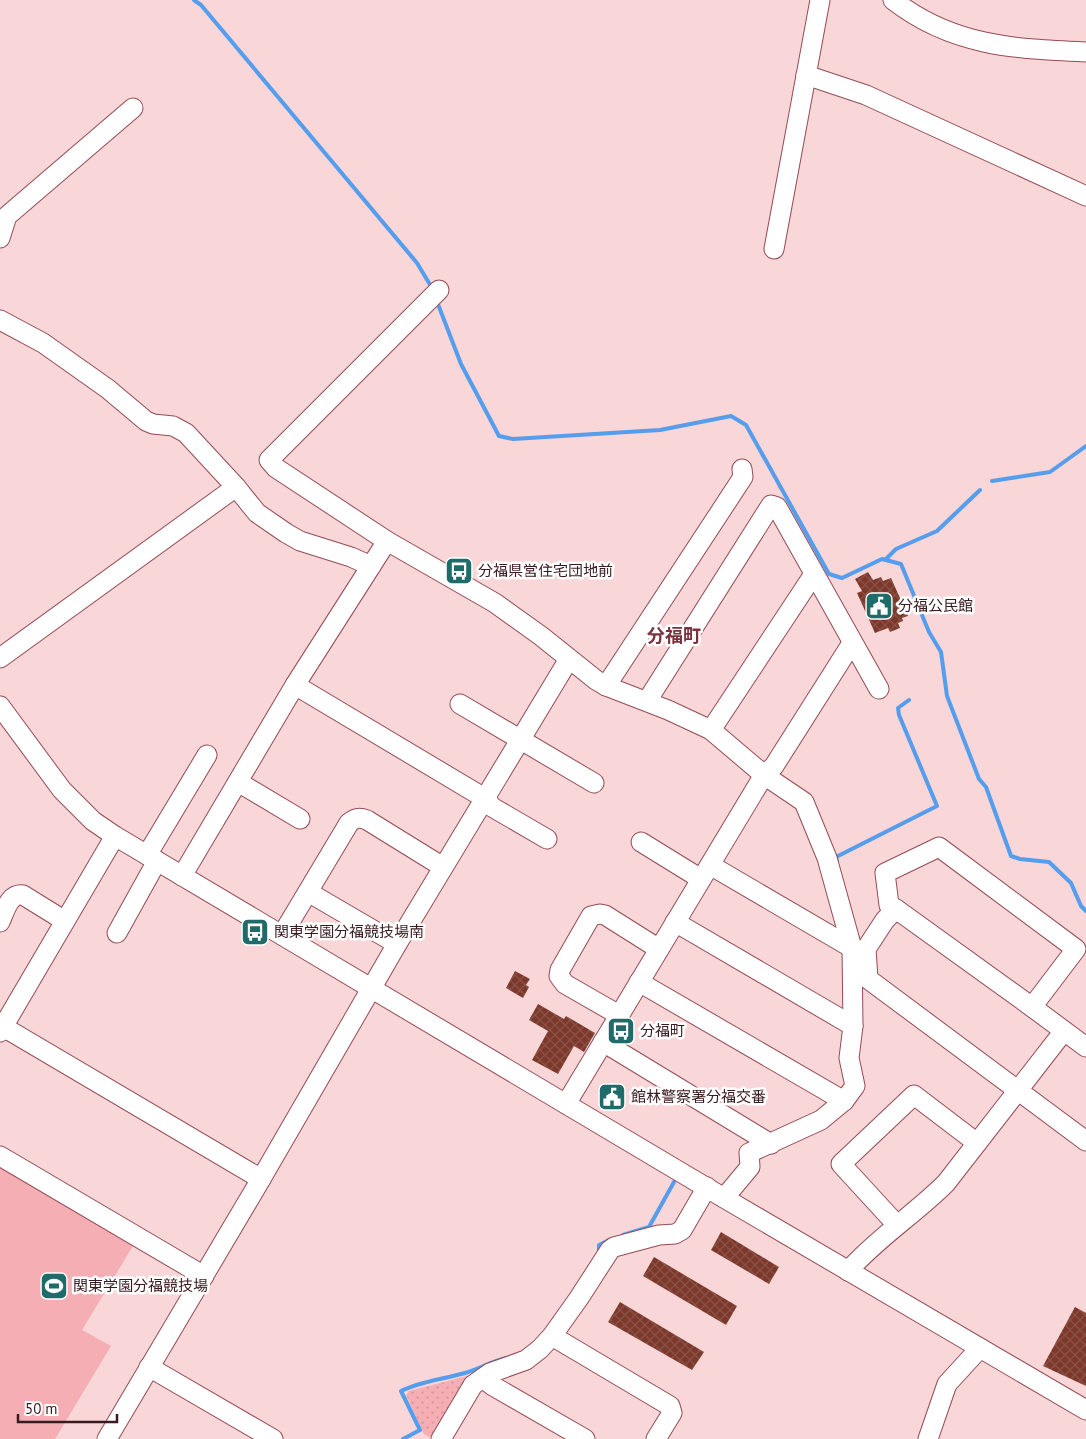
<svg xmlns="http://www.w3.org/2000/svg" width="1086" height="1439" font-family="'PT Sans','Noto Sans JP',sans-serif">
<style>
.green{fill:url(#green-dots)}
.pitch{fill:#f5aeb4}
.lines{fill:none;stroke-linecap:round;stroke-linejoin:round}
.stream{stroke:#559ded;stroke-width:4}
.building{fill:url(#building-cross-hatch)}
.minor-casing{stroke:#944b55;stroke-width:21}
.minor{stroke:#fff;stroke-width:19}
.labels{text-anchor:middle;stroke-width:5;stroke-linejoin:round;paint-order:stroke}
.poi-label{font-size:15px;fill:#391a1e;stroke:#fff;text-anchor:start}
.quarter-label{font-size:18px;font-weight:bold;fill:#79333e;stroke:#fff}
</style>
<defs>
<pattern id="green-dots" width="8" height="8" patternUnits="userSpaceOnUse" patternTransform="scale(1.25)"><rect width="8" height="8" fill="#f5aeb4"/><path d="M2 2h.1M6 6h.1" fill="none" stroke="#d3959a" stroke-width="1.8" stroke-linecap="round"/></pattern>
<pattern id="building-cross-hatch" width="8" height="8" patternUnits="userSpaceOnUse" patternTransform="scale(1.25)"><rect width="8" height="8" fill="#7c382a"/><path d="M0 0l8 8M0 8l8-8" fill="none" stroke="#8a5247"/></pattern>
</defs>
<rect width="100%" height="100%" fill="#f9d6d8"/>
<polygon class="green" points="471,1375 433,1439 424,1434 406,1395 409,1391"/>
<polygon class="pitch" points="0,1164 136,1241 82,1330 111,1346 55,1439 0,1439"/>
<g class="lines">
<g class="stream">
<polyline points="194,0 201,5 417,263 432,288"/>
<polyline points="436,299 461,364 499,436 513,439 660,430 731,416 746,425 829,574 842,578 882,559 901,564 929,632 941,652 947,696 979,779 986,787 1011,856 1020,859 1049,862 1071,883 1081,906 1086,911"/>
<polyline points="992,481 1050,472 1086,446"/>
<polyline points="886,559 896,549 937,531 980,490"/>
<polyline points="837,861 836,857 937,806 899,715 898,708 909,700"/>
<polyline points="623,1235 649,1227 674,1182"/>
<polyline points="599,1252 599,1245 611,1239"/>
<path d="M403 1439 420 1430 401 1391C421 1381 444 1379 465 1373 479 1369 492 1361 506 1358"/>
</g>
</g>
<g class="building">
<polygon points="868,572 873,580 881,577 883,581 891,578 908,616 902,618 903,621 898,623 900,628 890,632 888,628 875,633 857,593 862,591 855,579"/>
<polygon points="515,971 530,979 526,985 529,987 523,998 506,988"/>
<polygon points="538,1004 564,1019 566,1016 595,1033 584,1052 574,1046 558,1074 532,1060 548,1031 529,1020"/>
<polygon points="721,1232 779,1267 769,1284 711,1250"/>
<polygon points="654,1257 737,1306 726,1325 643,1276"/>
<polygon points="620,1302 704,1352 692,1370 608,1322"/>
<polygon points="1075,1307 1086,1313 1086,1386 1043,1366"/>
</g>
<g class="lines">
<g class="minor-casing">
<g id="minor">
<path d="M893 0C952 46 1014 49 1086 52"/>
<polyline points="806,75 866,95 1086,196"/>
<polyline points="0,238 7,216 133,108"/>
<polyline points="774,249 820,0"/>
<polyline points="439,290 269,460 276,468 387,541 495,603 541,636 596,680 606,686 668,710 711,730 764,775 804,802 827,858 852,948 853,1026 849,1058 855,1086 844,1101 821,1120 749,1153 750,1167 724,1198"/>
<polyline points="0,320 43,343 108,389 146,421 153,424 173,426 186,433 236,487 257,513 286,533 300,541 351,557 371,566"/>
<polyline points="0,658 236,487"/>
<polyline points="295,685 486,799 492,807 547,839"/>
<polyline points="606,686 743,477 742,469"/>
<polyline points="647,701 771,505 777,507 879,689"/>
<polyline points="460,704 594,783"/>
<polyline points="0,706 62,790 93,821 115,836 724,1198 1086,1410"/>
<polyline points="711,730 814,574"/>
<polyline points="238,782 300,819"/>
<polyline points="641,842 701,879"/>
<polyline points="147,855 207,755"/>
<polyline points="710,865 852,948"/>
<polyline points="182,876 295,685 387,541"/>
<polyline points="308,892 397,944"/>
<polyline points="896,909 1032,1007"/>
<path d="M0 922C5 911 9 893 23 895L65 921"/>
<polyline points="675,922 853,1026"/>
<polyline points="117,933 157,861"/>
<path d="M282 935 349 823C355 818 359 817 367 820L443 867"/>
<polyline points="639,982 844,1101"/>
<polyline points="619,1015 565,984 559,976 560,970 591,916 600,914 605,915 659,949"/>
<polyline points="0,1025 261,1179"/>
<polyline points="0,1032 115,836"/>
<polyline points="603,1042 771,1144"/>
<polyline points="1086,1047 1032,1007 1076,949 939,847 885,873 889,905 896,909 885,920 866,949 868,979 1086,1141"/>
<polyline points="566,1104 764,775 774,766 852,643"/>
<polyline points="0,1156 204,1276"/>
<polyline points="897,1225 841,1164 914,1095 977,1143"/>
<path d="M848 1271C877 1238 915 1214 946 1183L1064 1031"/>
<polyline points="552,1336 670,1406 672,1413 656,1439"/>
<polyline points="149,1367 273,1439"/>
<polyline points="483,1378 493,1386 585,1439"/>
<polyline points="107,1439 261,1179 397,944 569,659"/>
<polyline points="441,1439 473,1385 490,1373 526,1360 540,1349 552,1336 579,1298 610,1250 614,1247 659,1235 675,1234 682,1230 707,1187"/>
<polyline points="928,1439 947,1384 980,1348"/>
</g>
</g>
<use href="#minor" class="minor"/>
</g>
<defs>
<g id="bus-square" transform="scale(1.4375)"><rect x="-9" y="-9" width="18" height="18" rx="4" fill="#1f6b69" stroke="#fff"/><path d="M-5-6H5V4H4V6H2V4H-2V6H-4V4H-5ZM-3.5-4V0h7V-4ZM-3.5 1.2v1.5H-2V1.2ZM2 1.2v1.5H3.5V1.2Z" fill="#fff"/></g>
<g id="civic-square" transform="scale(1.4375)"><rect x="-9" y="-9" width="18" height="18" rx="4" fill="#1f6b69" stroke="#fff"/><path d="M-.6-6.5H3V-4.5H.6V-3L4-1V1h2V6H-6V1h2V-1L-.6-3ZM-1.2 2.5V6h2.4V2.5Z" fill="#fff"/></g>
<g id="stadium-square" transform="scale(1.4375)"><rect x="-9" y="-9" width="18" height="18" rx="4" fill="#1f6b69" stroke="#fff"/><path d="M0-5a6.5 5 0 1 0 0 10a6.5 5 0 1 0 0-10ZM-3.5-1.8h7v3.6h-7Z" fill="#fff"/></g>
</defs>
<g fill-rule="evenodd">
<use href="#bus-square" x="459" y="571"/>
<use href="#civic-square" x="879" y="606"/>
<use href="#bus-square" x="255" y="932"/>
<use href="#bus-square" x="621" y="1031"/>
<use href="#civic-square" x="612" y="1097"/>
<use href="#stadium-square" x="54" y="1286"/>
</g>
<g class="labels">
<g class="poi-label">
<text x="478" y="576">分福県営住宅団地前</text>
<text x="898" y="611">分福公民館</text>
<text x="274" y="937">関東学園分福競技場南</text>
<text x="640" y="1036">分福町</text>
<text x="631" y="1102">館林警察署分福交番</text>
<text x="73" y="1291">関東学園分福競技場</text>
</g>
<g class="quarter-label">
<text x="674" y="642">分福町</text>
</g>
</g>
<path d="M18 1414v8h99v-8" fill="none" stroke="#391a1e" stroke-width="2.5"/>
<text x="25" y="1414" font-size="15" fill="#391a1e" stroke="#ffffff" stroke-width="4" paint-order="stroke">50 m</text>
</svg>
